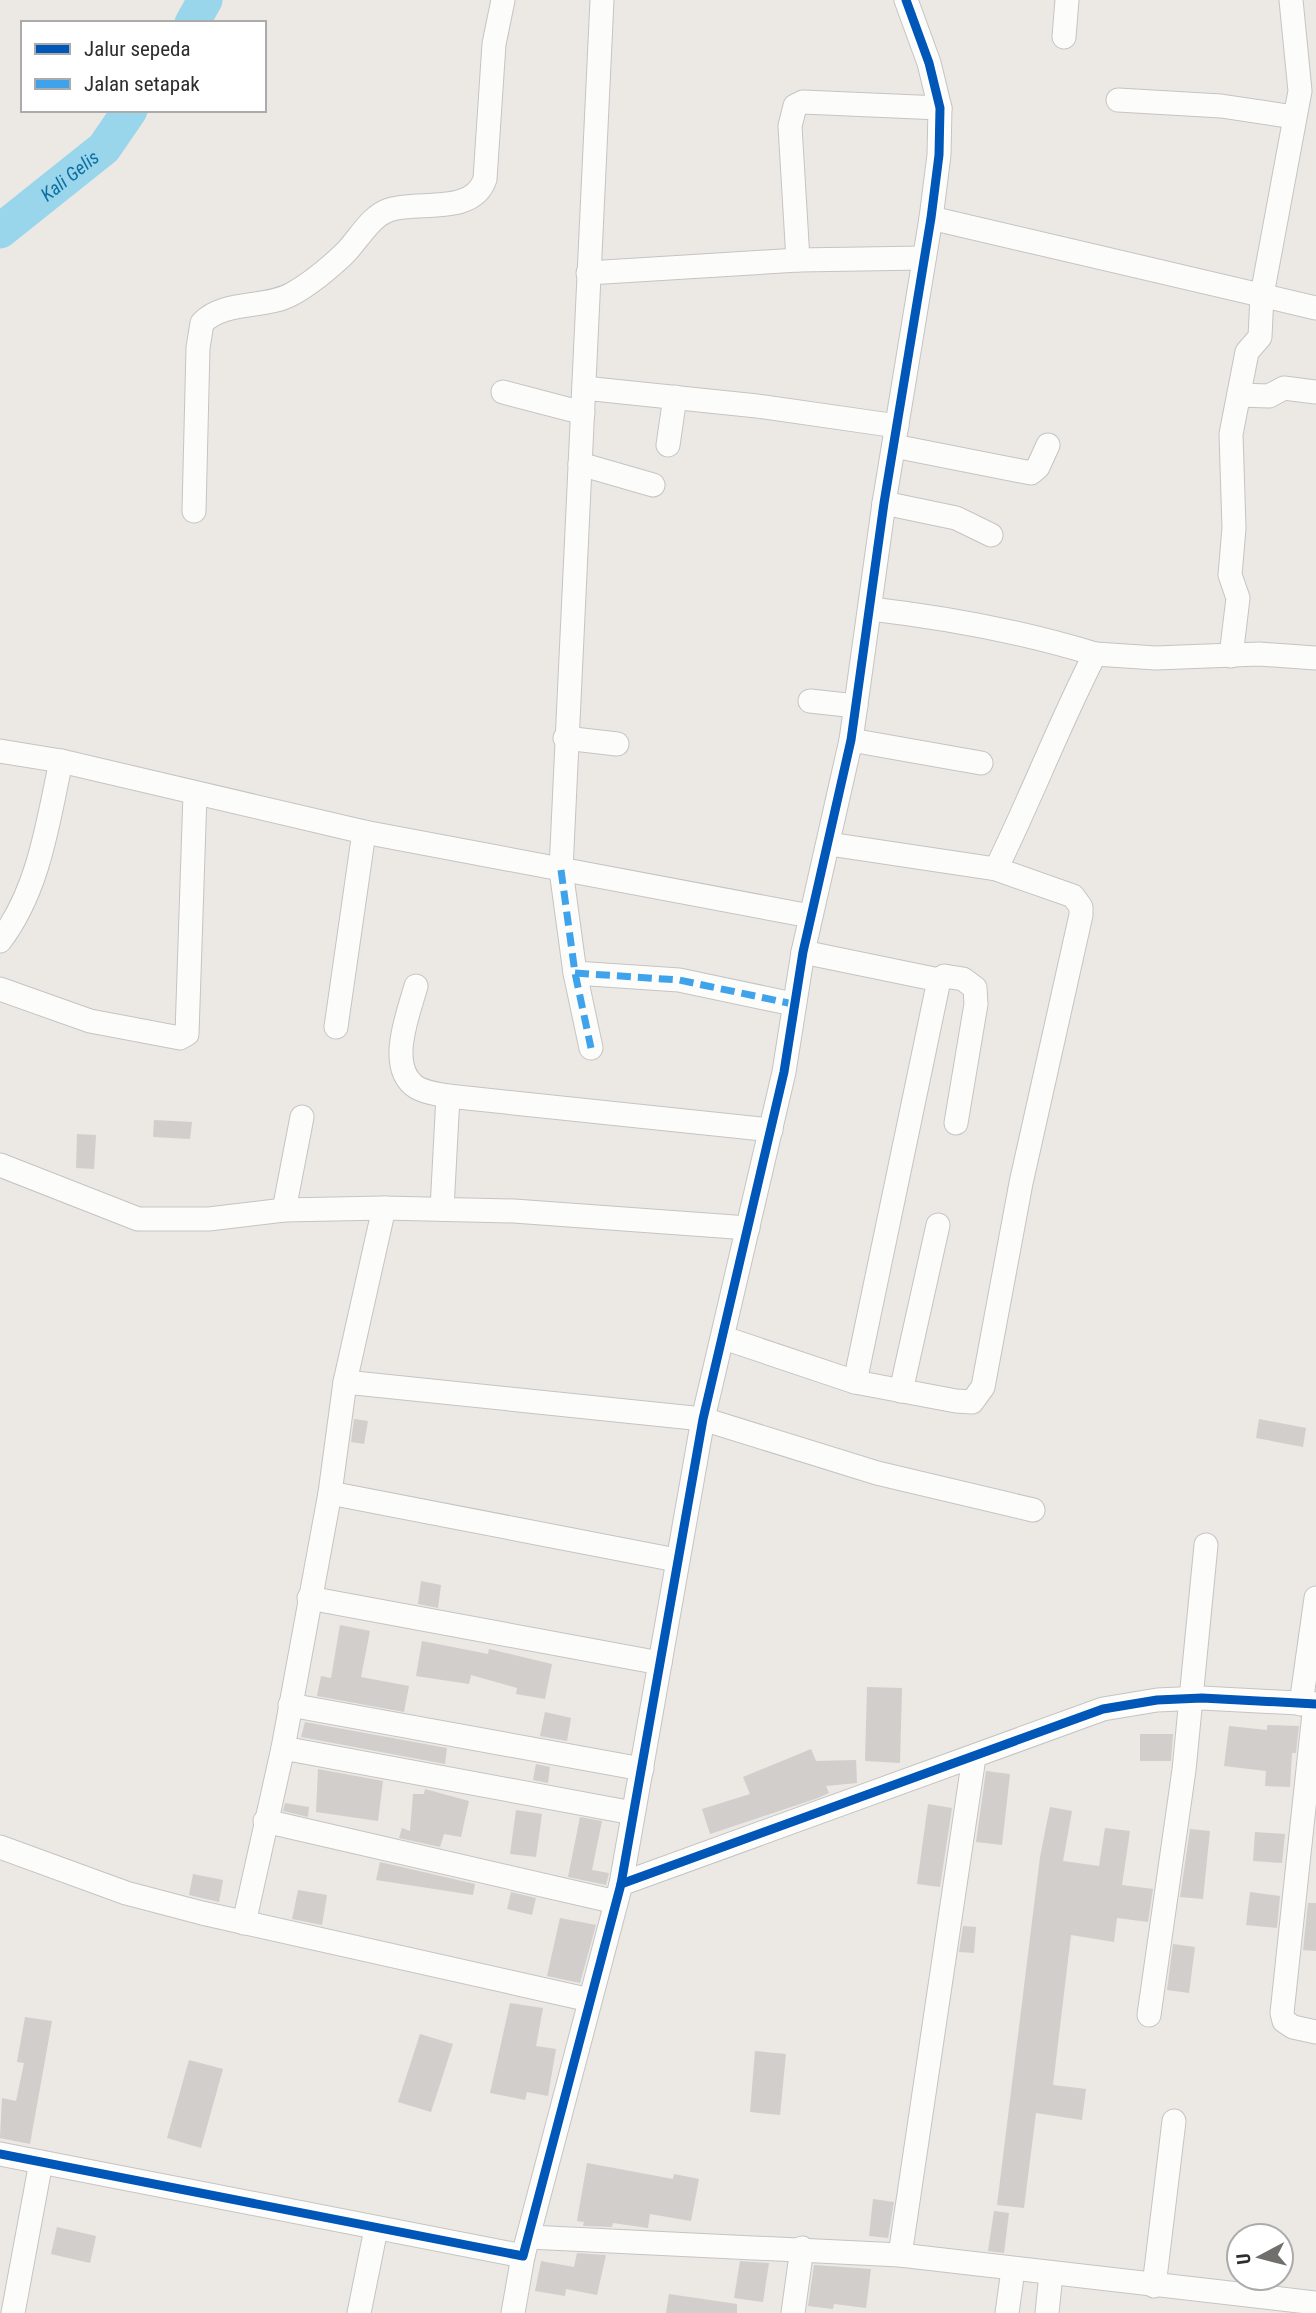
<svg xmlns="http://www.w3.org/2000/svg" width="1316" height="2313" font-family="'Roboto Condensed',sans-serif">
<style>
.lines{fill:none;stroke-linecap:round;stroke-linejoin:round}
.river{stroke:#99d6ec;stroke-width:35}
.building{fill:#d1cecb}
.minor-casing{stroke:#c5c4c5;stroke-width:25}
.minor{stroke:#fcfcfb;stroke-width:23}
.quiet{stroke:#3ea3eb;stroke-width:7;stroke-dasharray:14 7;stroke-linecap:butt}
.cycleway-casing{stroke:#fff;stroke-width:13}
.cycleway{stroke:#0057b8;stroke-width:9}
.labels{text-anchor:middle;stroke-width:6;stroke-linejoin:round;paint-order:stroke}
.water-label{font-size:19px;font-style:italic;fill:#0d6fa3;stroke:#fff}
</style>
<rect width="100%" height="100%" fill="#ece8e4"/>
<g class="lines">
<g class="river">
<polyline points="192,23 205,0"/>
<path id="s1" d="M0 231 104 148 130 110"/>
</g>
</g>
<g class="building">
<polygon points="154,1120 192,1122 190,1139 153,1137"/>
<polygon points="77,1134 96,1135 94,1169 76,1168"/>
<polygon points="354,1419 368,1421 364,1444 351,1442"/>
<polygon points="1259,1419 1306,1428 1303,1447 1256,1438"/>
<polygon points="421,1581 441,1585 438,1608 418,1604"/>
<polygon points="340,1625 370,1631 361,1677 409,1686 404,1712 317,1696 321,1676 331,1678"/>
<polygon points="422,1641 488,1654 489,1649 552,1664 545,1699 516,1694 517,1688 471,1675 469,1684 416,1676"/>
<polygon points="867,1687 902,1688 900,1763 865,1761"/>
<polygon points="545,1712 571,1718 567,1741 540,1736"/>
<polygon points="305,1722 447,1748 445,1764 301,1737"/>
<polygon points="1267,1725 1299,1726 1296,1753 1292,1753 1290,1787 1265,1786 1266,1771 1224,1766 1229,1726 1267,1730"/>
<polygon points="1140,1734 1173,1734 1171,1761 1140,1761"/>
<polygon points="811,1749 816,1761 856,1760 857,1783 826,1786 829,1793 818,1798 710,1834 702,1809 750,1794 743,1777"/>
<polygon points="536,1764 550,1767 548,1783 533,1780"/>
<polygon points="318,1769 383,1781 378,1821 316,1812"/>
<polygon points="986,1771 1010,1774 1002,1845 976,1842"/>
<polygon points="425,1789 469,1801 461,1837 444,1834 440,1847 399,1838 402,1828 410,1831 413,1794 424,1794"/>
<polygon points="285,1803 309,1807 308,1817 283,1811"/>
<polygon points="928,1804 952,1808 940,1887 917,1884"/>
<polygon points="1050,1807 1072,1811 1063,1861 1099,1866 1105,1828 1130,1831 1122,1885 1153,1889 1148,1922 1117,1918 1114,1942 1071,1935 1053,2085 1086,2089 1082,2120 1036,2113 1024,2208 997,2205 1040,1857"/>
<polygon points="516,1810 542,1814 536,1857 510,1854"/>
<polygon points="580,1817 602,1821 592,1870 609,1873 606,1885 568,1877"/>
<polygon points="1190,1829 1210,1831 1203,1899 1180,1897"/>
<polygon points="1255,1832 1285,1834 1282,1863 1253,1861"/>
<polygon points="380,1862 475,1884 473,1895 376,1880"/>
<polygon points="193,1874 223,1880 219,1902 189,1895"/>
<polygon points="298,1890 327,1895 322,1925 292,1919"/>
<polygon points="511,1892 536,1898 532,1915 507,1909"/>
<polygon points="1250,1892 1280,1896 1277,1928 1246,1925"/>
<polygon points="1308,1903 1316,1903 1316,1951 1303,1950"/>
<polygon points="560,1918 596,1925 580,1983 547,1976"/>
<polygon points="963,1926 976,1927 974,1953 959,1952"/>
<polygon points="1173,1944 1195,1947 1189,1993 1167,1990"/>
<polygon points="510,2003 543,2008 536,2046 556,2049 548,2096 527,2092 525,2100 490,2093"/>
<polygon points="25,2017 52,2021 30,2144 0,2138 2,2098 16,2101 24,2063 17,2062"/>
<polygon points="420,2034 453,2044 431,2112 398,2102"/>
<polygon points="755,2051 786,2054 780,2115 750,2112"/>
<polygon points="189,2060 223,2069 201,2148 167,2138"/>
<polygon points="587,2163 673,2179 674,2174 699,2179 691,2221 650,2214 648,2228 613,2223 612,2227 583,2226 584,2222 577,2221"/>
<polygon points="873,2199 894,2202 888,2238 869,2236"/>
<polygon points="994,2211 1009,2213 1004,2253 988,2251"/>
<polygon points="57,2227 96,2236 90,2263 51,2254"/>
<polygon points="577,2253 606,2255 597,2295 566,2289 565,2296 535,2291 541,2261 574,2267"/>
<polygon points="740,2261 769,2263 763,2302 734,2298"/>
<polygon points="814,2265 871,2269 866,2308 834,2304 833,2309 808,2306"/>
<polygon points="669,2294 737,2304 737,2313 666,2313"/>
</g>
<g class="lines">
<g class="minor-casing">
<g id="minor">
<polyline points="1064,37 1067,0"/>
<polyline points="1118,100 1221,106 1294,117"/>
<polyline points="931,218 1316,308"/>
<polyline points="798,260 790,126 795,106 803,102 940,108"/>
<polyline points="588,273 798,260 924,258"/>
<polyline points="584,388 757,406 897,426"/>
<polyline points="503,392 583,413"/>
<polyline points="1239,395 1269,396 1284,388 1316,392"/>
<polyline points="668,445 675,397"/>
<polyline points="894,446 1031,473 1038,467 1048,445"/>
<polyline points="580,464 653,485"/>
<polyline points="884,503 956,518 991,535"/>
<path d="M194 511 198 348 202 323C224 300 265 309 292 294 310 284 328 269 343 255 357 242 370 216 389 210 417 200 473 216 485 179L494 44 503 0"/>
<path d="M871 609C949 618 1020 631 1095 654"/>
<polyline points="1231,656 1238,598 1230,575 1234,528 1231,434 1247,352 1260,337 1262,295 1300,91 1291,0"/>
<polyline points="810,701 856,706"/>
<polyline points="565,738 617,744"/>
<polyline points="851,740 981,763"/>
<polyline points="0,751 61,761 364,832 810,916"/>
<path d="M829 844 996 869C1031 798 1059 724 1095 654L1156 658 1259 654 1316 658"/>
<path d="M0 941C39 890 48 822 61 761"/>
<polyline points="803,952 939,980"/>
<polyline points="575,973 679,980 793,1004"/>
<path d="M416 986C409 1012 386 1067 416 1087 425 1093 438 1094 448 1096L771 1130"/>
<polyline points="0,989 90,1021 180,1038 187,1034 195,794"/>
<polyline points="336,1027 364,832"/>
<polyline points="591,1048 575,973 561,870 602,0"/>
<polyline points="0,1165 138,1219 209,1219 284,1210 384,1208 514,1211 748,1228"/>
<polyline points="442,1209 448,1096"/>
<polyline points="284,1210 302,1117"/>
<polyline points="724,1338 855,1382 956,1401 972,1402 983,1387 1021,1183 1081,915 1081,907 1073,896 996,869"/>
<polyline points="345,1382 703,1419 877,1473 1033,1510"/>
<polyline points="855,1382 939,980 944,976 963,979 975,988 976,1004 956,1123"/>
<polyline points="901,1391 938,1225"/>
<polyline points="330,1493 676,1560"/>
<polyline points="309,1598 660,1663"/>
<polyline points="1301,1704 1316,1598"/>
<polyline points="1315,1704 1282,2013 1284,2021 1293,2027 1316,2032"/>
<polyline points="290,1705 642,1769"/>
<polyline points="283,1748 633,1813"/>
<polyline points="265,1821 616,1902"/>
<polyline points="0,1847 126,1893 202,1913 590,2000"/>
<polyline points="621,1884 703,1419 784,1072 803,952 851,740 884,503 931,218 939,155 940,108 929,63 906,0"/>
<polyline points="244,1923 283,1748 330,1493 345,1382 384,1208"/>
<polyline points="1149,2015 1184,1770 1206,1545"/>
<polyline points="0,2154 523,2256 621,1884 1103,1709 1157,1700 1202,1698 1316,1704"/>
<polyline points="529,2237 900,2255 1316,2303"/>
<polyline points="900,2255 974,1757"/>
<polyline points="1154,2286 1174,2121"/>
<polyline points="13,2313 41,2162"/>
<polyline points="359,2313 376,2229"/>
<polyline points="513,2313 523,2256"/>
<polyline points="793,2313 802,2248"/>
<polyline points="1007,2313 1013,2270"/>
<polyline points="1047,2313 1051,2274"/>
</g>
</g>
<use href="#minor" class="minor"/>
<g class="quiet">
<polyline points="561,870 575,973 591,1048"/>
<polyline points="575,973 679,980 793,1004"/>
</g>
<g class="cycleway-casing">
<g id="cycleway">
<polyline points="621,1884 703,1419 784,1072 803,952 851,740 884,503 931,218 939,155 940,108 929,63 906,0"/>
<polyline points="0,2154 523,2256 621,1884 1103,1709 1157,1700 1202,1698 1316,1704"/>
</g>
</g>
<use href="#cycleway" class="cycleway"/>
</g>
<g class="labels">
<g class="water-label">
<text dy="7" stroke="none"><textPath href="#s1" startOffset="89">Kali Gelis</textPath></text>
</g>
</g>
<rect x="21" y="21" width="245" height="91" fill="#ffffff" stroke="#ababab" stroke-width="2"/>
<rect x="35" y="44" width="35" height="10" fill="#0057b8" stroke="#ababab" stroke-width="2"/>
<text x="84" y="56" font-size="21" fill="#2e2e2e">Jalur sepeda</text>
<rect x="35" y="79" width="35" height="10" fill="#3ea3eb" stroke="#ababab" stroke-width="2"/>
<text x="84" y="91" font-size="21" fill="#2e2e2e">Jalan setapak</text>
<g transform="translate(1260 2257) rotate(263)"><circle r="33" fill="#ffffff" stroke="#ababab" stroke-width="2"/>
<path d="M0-5L12 26L0 18L-12 26Z" fill="#706f6e"/>
<text y="-10" font-size="19" font-weight="bold" text-anchor="middle" fill="#2e2e2e">U</text>
</g>
</svg>
